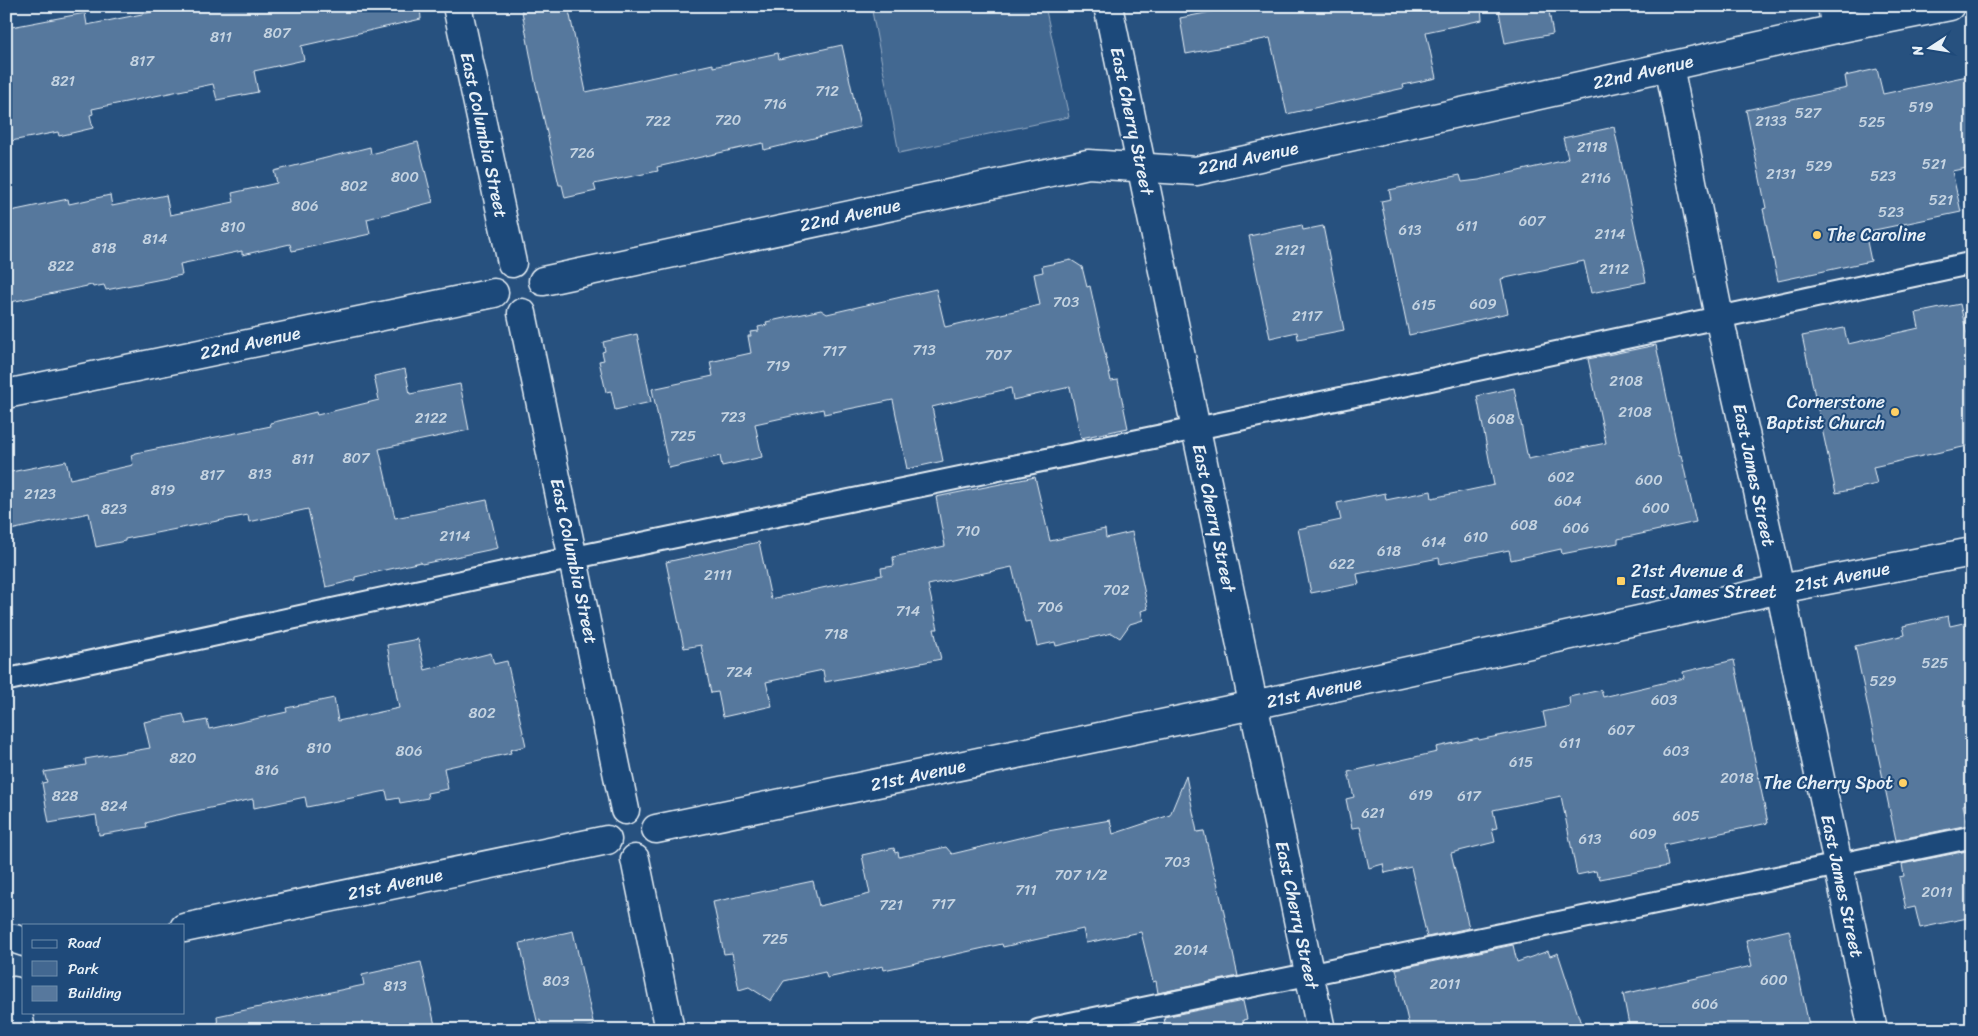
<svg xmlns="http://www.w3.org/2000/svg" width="1978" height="1036" font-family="Sriracha,sans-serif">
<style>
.green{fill:#436891;stroke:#96acc4}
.building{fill:#57789d;stroke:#e8f1f8}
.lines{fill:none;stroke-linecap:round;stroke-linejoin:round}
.service-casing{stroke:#e8f1f8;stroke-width:25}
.minor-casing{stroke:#e8f1f8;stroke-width:31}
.secondary-casing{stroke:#e8f1f8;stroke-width:31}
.service{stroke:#1f4a7a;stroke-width:21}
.minor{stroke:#1f4a7a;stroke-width:28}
.secondary{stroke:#1f4a7a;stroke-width:28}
.poi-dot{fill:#ffd166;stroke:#1f4a7a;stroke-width:2}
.labels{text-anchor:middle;stroke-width:4;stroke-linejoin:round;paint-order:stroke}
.number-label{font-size:15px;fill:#c4d3e1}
.street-label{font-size:18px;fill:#e8f1f8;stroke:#1f4a7a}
.poi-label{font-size:18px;fill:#e8f1f8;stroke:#1f4a7a;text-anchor:start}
</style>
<rect width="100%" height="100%" fill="#27517f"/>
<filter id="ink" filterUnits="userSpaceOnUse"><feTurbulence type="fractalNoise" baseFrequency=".02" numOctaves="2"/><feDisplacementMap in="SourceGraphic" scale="10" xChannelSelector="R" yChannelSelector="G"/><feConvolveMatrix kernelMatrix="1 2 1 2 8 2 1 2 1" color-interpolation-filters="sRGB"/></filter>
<g filter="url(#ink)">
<polygon class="green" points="871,6 1045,6 1069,117 899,153"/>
<g class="building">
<polygon points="182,6 420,6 421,19 301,46 304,60 254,71 258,92 217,100 213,84 92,109 93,114 90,115 93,128 59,136 58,132 6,142 6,28 85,13 87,25"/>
<polygon points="521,6 568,6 586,92 713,64 713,67 778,53 779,59 842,45 860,127 764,150 763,143 657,167 658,171 594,184 596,191 565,198 562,185 559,185 535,81"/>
<polygon points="1241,6 1481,6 1482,20 1426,32 1436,78 1403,85 1404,88 1287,114 1270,38 1186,54 1180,18"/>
<polygon points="1498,6 1548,6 1553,34 1505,43"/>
<polygon points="1877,69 1883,94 1972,75 1972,167 1952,171 1961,212 1865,232 1871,261 1778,281 1763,209 1766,208 1746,110 1847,88 1845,76"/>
<polygon points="1614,127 1646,282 1591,293 1584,261 1501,279 1508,313 1409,335 1381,201 1391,199 1389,190 1460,175 1462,182 1479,180 1562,161 1568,158 1563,138"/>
<polygon points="418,142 433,202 367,219 370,234 292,251 290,244 242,255 242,251 180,264 182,275 106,290 104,285 93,287 92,285 6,303 6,212 68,199 69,204 110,195 112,206 166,195 170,215 234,202 232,193 277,183 274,171 370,147 371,154"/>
<polygon points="1302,225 1303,230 1323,226 1344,330 1298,339 1297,332 1270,338 1249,236"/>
<polygon points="1071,260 1082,267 1087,287 1090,286 1111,381 1118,380 1128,428 1081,438 1070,387 1013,400 1011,388 932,407 943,461 907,469 893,400 824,414 823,409 755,424 762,457 722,466 720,456 669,468 652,389 713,376 710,362 751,353 748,336 751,336 750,332 759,331 758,327 767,325 766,322 821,310 827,314 936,289 945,327 1040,305 1034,274 1043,272 1042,266"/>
<polygon points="1960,304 1972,356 1972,445 1873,467 1877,484 1836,493 1802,336 1844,328 1848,344 1919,328 1916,313"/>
<polygon points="637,334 651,402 615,410 611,391 606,392 599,361 604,360 602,352 605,351 603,342"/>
<polygon points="1656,345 1679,455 1681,455 1696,522 1618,539 1618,543 1562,554 1561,549 1511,560 1509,550 1440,564 1439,558 1357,574 1359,584 1311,593 1298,529 1341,520 1337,503 1385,493 1386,500 1431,491 1432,498 1494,485 1477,396 1514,388 1528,459 1606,443 1588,359"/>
<polygon points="405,369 410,394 460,384 469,430 379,449 395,518 487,500 498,548 422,564 421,562 355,577 355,580 326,587 308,509 249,522 248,515 125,539 125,541 96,547 89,513 6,531 6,473 66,461 70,479 133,465 131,455 136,453 271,426 270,423 316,412 317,415 379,400 374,376"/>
<polygon points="1035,477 1050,541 1105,529 1106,538 1132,532 1148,609 1141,611 1143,620 1130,624 1120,638 1112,633 1056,646 1055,642 1037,646 1031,621 1025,622 1012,567 928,585 938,629 934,629 941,659 825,682 823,670 766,682 772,706 723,717 718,692 711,693 701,645 684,648 666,562 759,542 771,599 882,575 881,568 894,566 893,557 945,546 936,497"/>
<polygon points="1948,616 1950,626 1972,621 1972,803 1963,805 1968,825 1896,840 1855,646 1905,635 1903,626"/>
<polygon points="418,639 425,670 491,653 494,664 507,661 526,746 510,750 511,753 444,768 448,789 427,793 428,798 400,803 399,798 388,800 386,791 307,807 305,797 254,808 253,799 172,816 146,823 147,827 99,835 96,815 49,823 42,783 47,782 44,772 86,765 85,759 150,748 144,722 183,714 186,724 207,720 209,729 287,712 286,708 334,698 338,721 399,708 387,645"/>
<polygon points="1734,660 1768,823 1664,845 1668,866 1600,879 1599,875 1597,876 1596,871 1577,875 1561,796 1493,810 1497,828 1492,829 1495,842 1451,853 1469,928 1427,937 1411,867 1385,873 1383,864 1369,868 1360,827 1352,828 1346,799 1354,797 1348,772 1437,752 1436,747 1478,738 1479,740 1546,726 1543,712 1570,706 1569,697 1601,690 1603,697 1684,678 1683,672"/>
<polygon points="1186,776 1197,832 1204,831 1215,877 1216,877 1238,976 1158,993 1156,981 1153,982 1141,932 1086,943 1083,929 1003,947 1002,944 884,970 883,966 827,978 825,972 784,981 771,1001 749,987 739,990 732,953 724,954 713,902 813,881 819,906 870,894 862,855 894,848 895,853 898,852 899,857 946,847 952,854 1048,831 1110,820 1113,834 1170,815"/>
<polygon points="1972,850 1972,917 1920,928 1915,907 1906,909 1899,877 1904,876 1902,864"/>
<polygon points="1789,930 1810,1030 1630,1030 1623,994 1752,966 1746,940"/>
<polygon points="573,931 594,1026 576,1030 542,1030 540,1020 537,1021 520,943"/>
<polygon points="1513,945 1517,962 1548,951 1550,956 1558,953 1583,1030 1410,1030 1396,969"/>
<polygon points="421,962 436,1030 218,1030 217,1016 364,985 362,975"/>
<polygon points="1243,1001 1247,1019 1243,1020 1245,1030 1166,1030 1164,1017"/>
</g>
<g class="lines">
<g class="service-casing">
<g id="service">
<polyline points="6,680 524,568 1396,387 1972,263"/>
<polyline points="1039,1030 1972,837"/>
</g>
</g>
<g class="minor-casing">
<g id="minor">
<polyline points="457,6 512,263"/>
<polyline points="1832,6 1836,29"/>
<polyline points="1669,66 1719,317 1780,589 1873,1030"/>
<polyline points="543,281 1088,164 1196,171 1836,29 1950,6"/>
<polyline points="522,313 625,810"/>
<polyline points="6,394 494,293"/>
<polyline points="656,829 1253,705 1780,589 1972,552"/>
<polyline points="635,859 670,1030"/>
<polyline points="184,928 607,840"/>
<polyline points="6,939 15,939 24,942"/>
<polyline points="14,991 21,1030"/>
</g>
</g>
<g class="secondary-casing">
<polyline id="secondary" points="1108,6 1321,1030"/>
</g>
<use href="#service" class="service"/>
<use href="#minor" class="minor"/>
<use href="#secondary" class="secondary"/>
</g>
</g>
<g class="poi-dot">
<circle cx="1817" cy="235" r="5"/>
<circle cx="1895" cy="412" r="5"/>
<rect x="1616" y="576" width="10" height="10" rx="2.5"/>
<circle cx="1903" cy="783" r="5"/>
</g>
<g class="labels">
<g class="number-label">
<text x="277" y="38">807</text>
<text x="221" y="42">811</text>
<text x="142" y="66">817</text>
<text x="63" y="86">821</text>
<text x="827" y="96">712</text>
<text x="775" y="109">716</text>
<text x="1921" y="112">519</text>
<text x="1808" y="118">527</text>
<text x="728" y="125">720</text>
<text x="658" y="126">722</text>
<text x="1771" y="126">2133</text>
<text x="1872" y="127">525</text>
<text x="1592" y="152">2118</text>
<text x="582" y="158">726</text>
<text x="1934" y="169">521</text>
<text x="1819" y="171">529</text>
<text x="1781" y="179">2131</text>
<text x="1883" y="181">523</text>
<text x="405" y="182">800</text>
<text x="1596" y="183">2116</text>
<text x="354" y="191">802</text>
<text x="1941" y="205">521</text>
<text x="305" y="211">806</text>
<text x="1891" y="217">523</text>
<text x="1532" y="226">607</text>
<text x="1467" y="231">611</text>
<text x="233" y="232">810</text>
<text x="1410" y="235">613</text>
<text x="1610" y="239">2114</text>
<text x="155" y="244">814</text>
<text x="104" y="253">818</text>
<text x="1290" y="255">2121</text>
<text x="61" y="271">822</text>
<text x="1614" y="274">2112</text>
<text x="1066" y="307">703</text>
<text x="1483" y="309">609</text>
<text x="1424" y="310">615</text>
<text x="1307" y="321">2117</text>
<text x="924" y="355">713</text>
<text x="834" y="356">717</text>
<text x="998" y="360">707</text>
<text x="778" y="371">719</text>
<text x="1626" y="386">2108</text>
<text x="1635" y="417">2108</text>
<text x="733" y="422">723</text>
<text x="431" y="423">2122</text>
<text x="1501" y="424">608</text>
<text x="683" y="441">725</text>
<text x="356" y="463">807</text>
<text x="303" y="464">811</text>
<text x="260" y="479">813</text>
<text x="212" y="480">817</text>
<text x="1561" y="482">602</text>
<text x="1649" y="485">600</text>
<text x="163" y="495">819</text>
<text x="40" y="499">2123</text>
<text x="1568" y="506">604</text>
<text x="1656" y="513">600</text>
<text x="114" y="514">823</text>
<text x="1524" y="530">608</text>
<text x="1576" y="533">606</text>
<text x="968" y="536">710</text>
<text x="455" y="541">2114</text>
<text x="1476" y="542">610</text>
<text x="1434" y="547">614</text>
<text x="1389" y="556">618</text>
<text x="1342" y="569">622</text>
<text x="718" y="580">2111</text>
<text x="1116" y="595">702</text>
<text x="1050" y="612">706</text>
<text x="908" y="616">714</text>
<text x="836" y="639">718</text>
<text x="1935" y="668">525</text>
<text x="739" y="677">724</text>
<text x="1883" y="686">529</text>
<text x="1664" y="705">603</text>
<text x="482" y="718">802</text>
<text x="1621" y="735">607</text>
<text x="1570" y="748">611</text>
<text x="319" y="753">810</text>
<text x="409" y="756">806</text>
<text x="1676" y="756">603</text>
<text x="183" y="763">820</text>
<text x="1521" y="767">615</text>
<text x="267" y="775">816</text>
<text x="1737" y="783">2018</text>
<text x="1421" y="800">619</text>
<text x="65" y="801">828</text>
<text x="1469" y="801">617</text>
<text x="114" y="811">824</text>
<text x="1373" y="818">621</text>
<text x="1686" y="821">605</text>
<text x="1643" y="839">609</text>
<text x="1590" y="844">613</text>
<text x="1177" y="867">703</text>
<text x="1081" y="880">707 1/2</text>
<text x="1026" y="895">711</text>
<text x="1937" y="897">2011</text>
<text x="943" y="909">717</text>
<text x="891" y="910">721</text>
<text x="775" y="944">725</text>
<text x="1191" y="955">2014</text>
<text x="1774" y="985">600</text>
<text x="556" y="986">803</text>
<text x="1445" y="989">2011</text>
<text x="395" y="991">813</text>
<text x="1705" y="1009">606</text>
</g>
<g class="street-label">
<text transform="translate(1643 72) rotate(-13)" y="6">22nd Avenue</text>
<text transform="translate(1132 121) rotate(78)" y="6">East Cherry Street</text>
<text transform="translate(484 135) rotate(78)" y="6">East Columbia Street</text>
<text transform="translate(1248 158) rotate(-12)" y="6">22nd Avenue</text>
<text transform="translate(850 215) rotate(-12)" y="6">22nd Avenue</text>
<text transform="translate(250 343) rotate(-12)" y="6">22nd Avenue</text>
<text transform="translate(1754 475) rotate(78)" y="6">East James Street</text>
<text transform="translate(1214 518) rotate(78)" y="6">East Cherry Street</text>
<text transform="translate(574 561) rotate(78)" y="6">East Columbia Street</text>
<text transform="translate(1842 577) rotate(-11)" y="6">21st Avenue</text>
<text transform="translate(1314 692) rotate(-12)" y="6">21st Avenue</text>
<text transform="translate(918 775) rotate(-12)" y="6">21st Avenue</text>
<text transform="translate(395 884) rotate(-12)" y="6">21st Avenue</text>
<text transform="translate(1842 886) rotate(78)" y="6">East James Street</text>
<text transform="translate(1297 915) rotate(78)" y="6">East Cherry Street</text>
</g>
<g class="poi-label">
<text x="1827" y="241">The Caroline</text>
<text x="1885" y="408" text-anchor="end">Cornerstone<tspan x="1885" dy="21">Baptist Church</tspan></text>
<text x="1631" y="577">21st Avenue &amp;<tspan x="1631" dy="21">East James Street</tspan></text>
<text x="1893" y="789" text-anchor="end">The Cherry Spot</text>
</g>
</g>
<rect width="1978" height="1036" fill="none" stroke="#1f4a7a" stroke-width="25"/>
<rect x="12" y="12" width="1953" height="1011" fill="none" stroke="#e8f1f8" stroke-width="2" filter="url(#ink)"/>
<rect x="22" y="924" width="162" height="90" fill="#1f4a7a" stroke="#6f8dac"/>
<rect x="32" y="940" width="25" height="8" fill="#1f4a7a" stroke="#6f8dac"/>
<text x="68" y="948" font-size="15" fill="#e8f1f8">Road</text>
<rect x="32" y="961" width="25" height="15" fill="#436891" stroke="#6f8dac"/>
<text x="68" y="974" font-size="15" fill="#e8f1f8">Park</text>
<rect x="32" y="986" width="25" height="15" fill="#57789d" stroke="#6f8dac"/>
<text x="68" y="998" font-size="15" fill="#e8f1f8">Building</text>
<g transform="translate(1930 48) rotate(258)" stroke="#1f4a7a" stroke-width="4" paint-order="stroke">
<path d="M0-4L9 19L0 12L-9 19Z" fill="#e8f1f8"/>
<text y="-8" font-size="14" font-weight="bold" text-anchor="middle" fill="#e8f1f8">N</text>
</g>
</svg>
